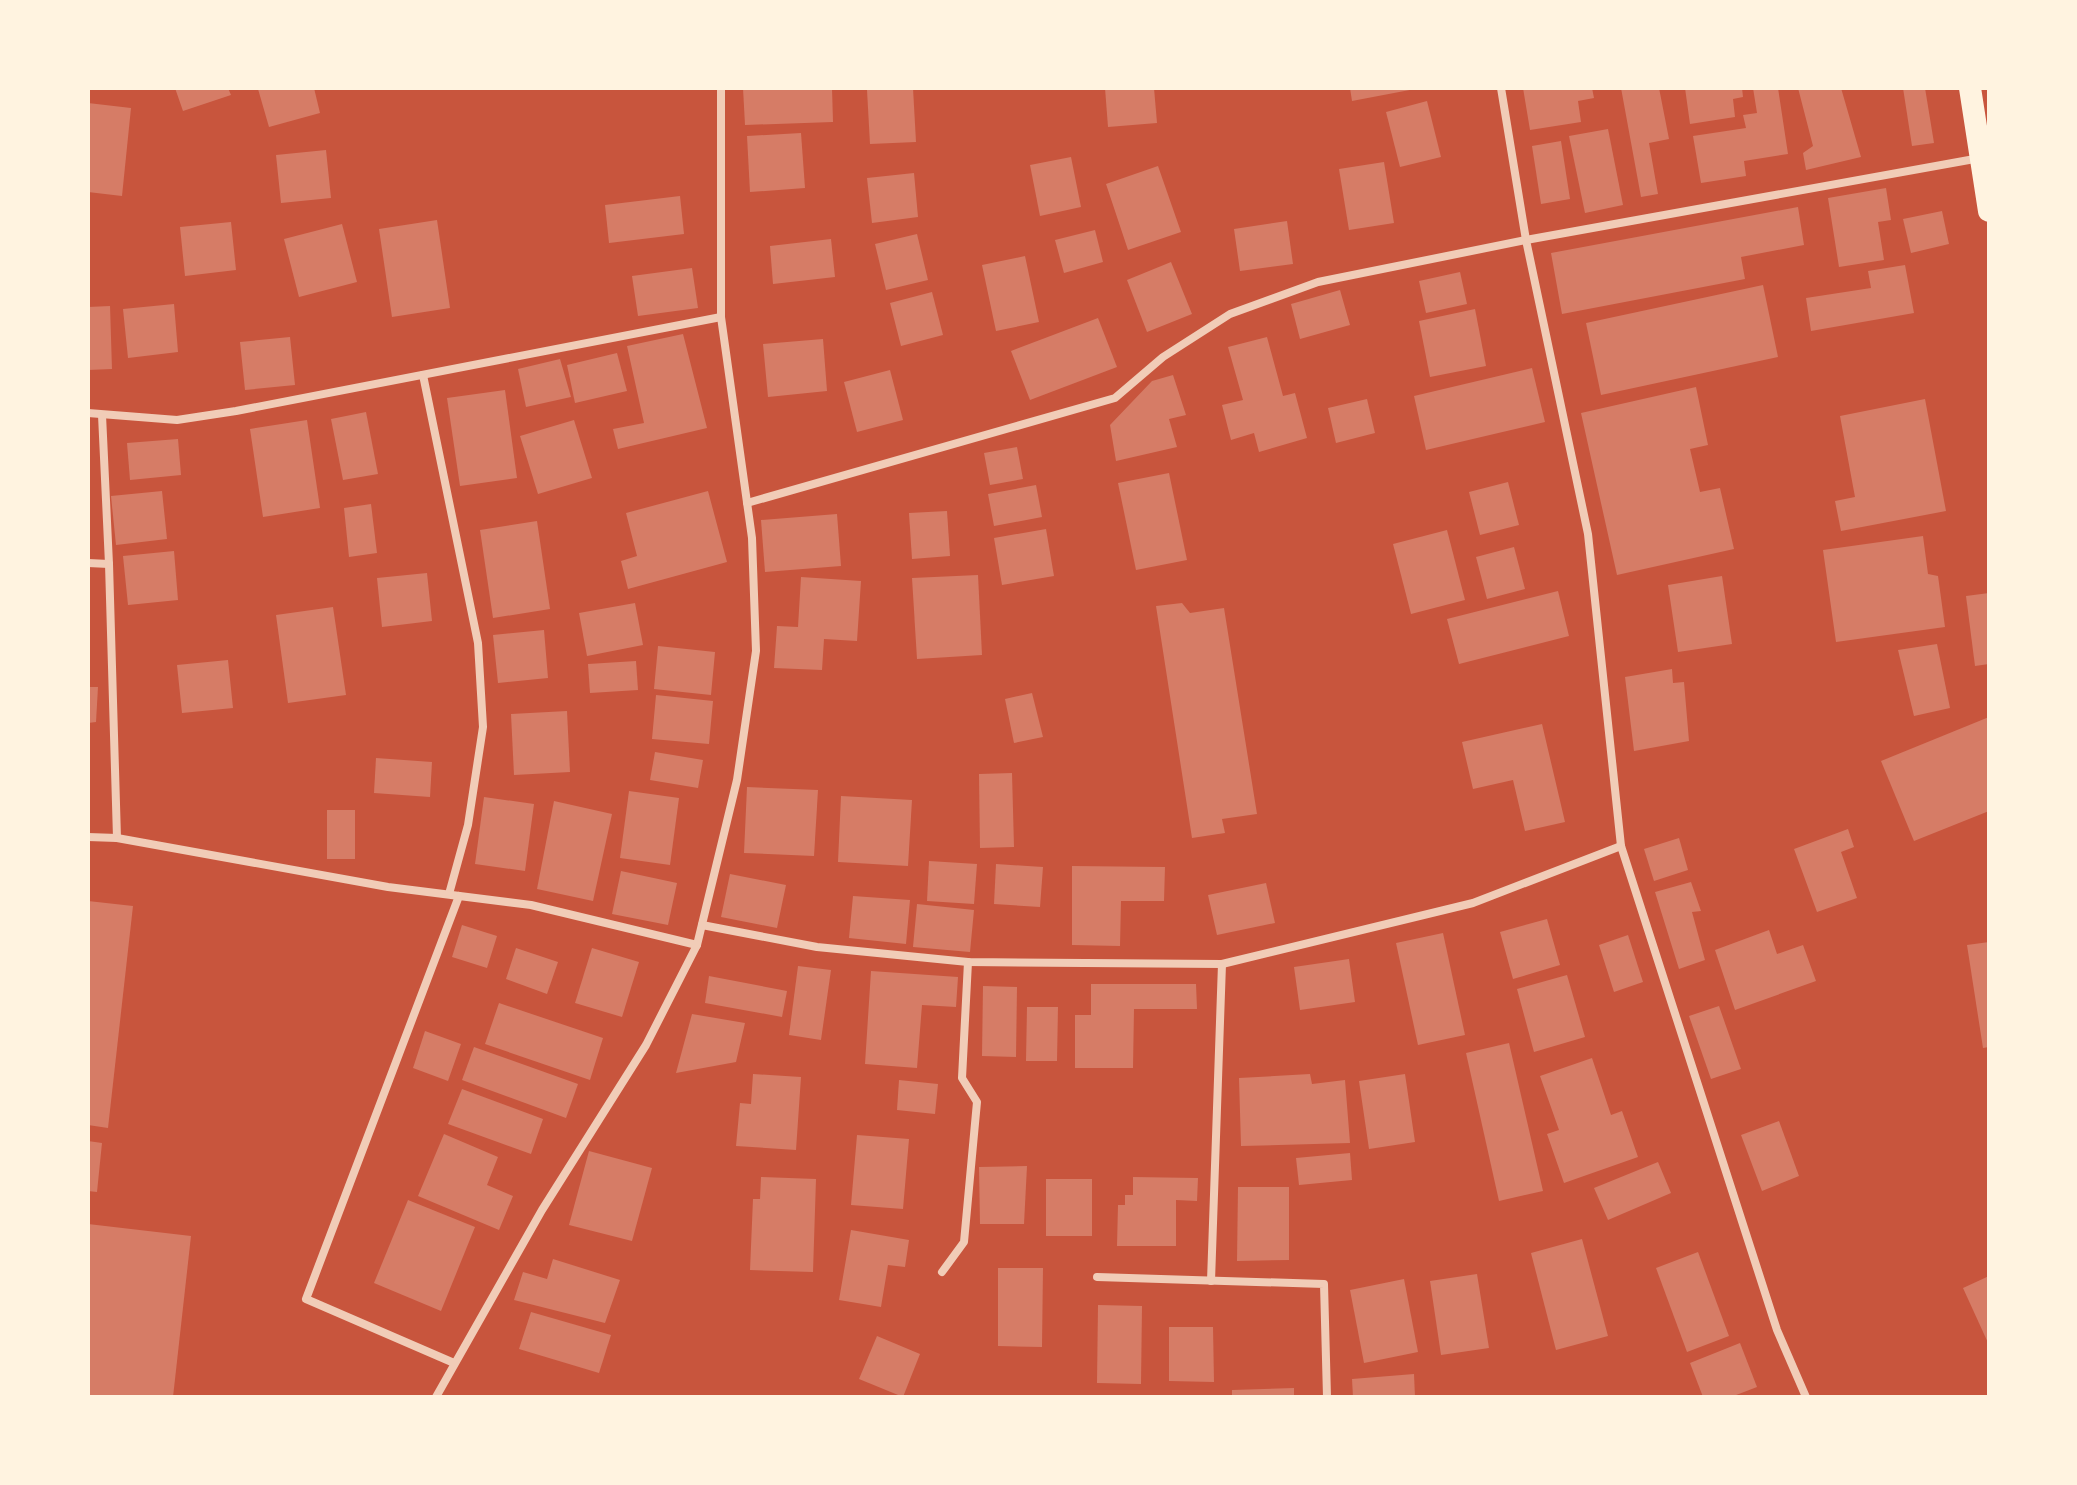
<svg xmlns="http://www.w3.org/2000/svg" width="2077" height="1485" font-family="Figtree,sans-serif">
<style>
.building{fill:#d67c66}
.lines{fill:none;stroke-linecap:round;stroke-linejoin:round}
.minor{stroke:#f1ccb7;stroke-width:8}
.trunk{stroke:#fff3e0;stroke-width:22}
</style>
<rect width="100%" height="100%" fill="#c8553d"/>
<g class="building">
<polygon points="175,88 228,88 231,95 183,111"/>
<polygon points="314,88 320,113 269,127 258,89"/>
<polygon points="743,88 832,88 833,122 745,125"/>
<polygon points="913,88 916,142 870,144 867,90"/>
<polygon points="1105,88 1154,88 1157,123 1108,127"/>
<polygon points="1350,88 1415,88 1415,89 1352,101"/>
<polygon points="1523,88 1592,88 1594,98 1578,101 1581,122 1530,130"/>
<polygon points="1621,88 1659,88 1669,139 1649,143 1658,194 1641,197"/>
<polygon points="1685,88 1742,88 1743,97 1733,99 1735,117 1690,124"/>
<polygon points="1753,88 1778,88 1788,154 1744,161 1746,176 1701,183 1693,136 1746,128 1743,115 1757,113"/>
<polygon points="1798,88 1841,88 1861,157 1806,170 1803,153 1813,146"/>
<polygon points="1903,88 1925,88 1934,143 1912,146"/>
<polygon points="1427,101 1441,157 1400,167 1386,112"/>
<polygon points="88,103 131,108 122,196 88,192"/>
<polygon points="1608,129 1623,205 1585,213 1569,136"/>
<polygon points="801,133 805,188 750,192 747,136"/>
<polygon points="1561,141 1570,199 1541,204 1532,146"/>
<polygon points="326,150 331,198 281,203 276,155"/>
<polygon points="1071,157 1081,207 1040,216 1030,165"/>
<polygon points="1384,162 1394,223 1349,230 1339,169"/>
<polygon points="1158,166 1181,232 1128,250 1106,184"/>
<polygon points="914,173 918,217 872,223 867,178"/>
<polygon points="1886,188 1891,220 1878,222 1884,260 1839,267 1828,198"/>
<polygon points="680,196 684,234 609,243 605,205"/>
<polygon points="1798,207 1804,245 1741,257 1745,279 1562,314 1551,253"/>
<polygon points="1942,211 1949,244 1911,253 1903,219"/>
<polygon points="437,220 450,308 392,317 379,229"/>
<polygon points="1287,221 1293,264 1240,271 1234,229"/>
<polygon points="231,222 236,270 185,276 180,227"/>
<polygon points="342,224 357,282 299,297 284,239"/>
<polygon points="1095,230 1103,262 1064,273 1055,240"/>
<polygon points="917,234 928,280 886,290 875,244"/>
<polygon points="831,239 835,277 773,284 770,246"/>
<polygon points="1025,256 1039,322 996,331 982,265"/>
<polygon points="1171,262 1192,314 1147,332 1127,280"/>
<polygon points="1905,265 1914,313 1811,331 1806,298 1871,288 1868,271"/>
<polygon points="692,268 698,308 638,316 632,276"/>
<polygon points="1460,272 1467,304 1426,313 1419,281"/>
<polygon points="1763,285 1778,357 1601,395 1586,323"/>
<polygon points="1340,290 1350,325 1300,339 1291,304"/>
<polygon points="932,292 943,335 901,346 890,303"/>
<polygon points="174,304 178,352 128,358 123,309"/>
<polygon points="110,306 112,369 88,370 88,307"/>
<polygon points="1475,309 1486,366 1430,377 1419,321"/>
<polygon points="1098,318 1117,367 1030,400 1011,351"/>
<polygon points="683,334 707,428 618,449 613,429 644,423 627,346"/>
<polygon points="290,337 295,385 245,390 240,342"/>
<polygon points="1267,337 1283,396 1295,393 1307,438 1259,452 1254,433 1231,440 1222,405 1243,400 1228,347"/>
<polygon points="823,339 827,391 768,397 763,344"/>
<polygon points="617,353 627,391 575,403 567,365"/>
<polygon points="560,359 571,397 526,407 518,369"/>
<polygon points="1532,368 1545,422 1426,450 1414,396"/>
<polygon points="890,370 903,420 857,432 844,382"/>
<polygon points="1173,375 1186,415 1169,419 1177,447 1116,461 1110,425 1152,381"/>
<polygon points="1696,387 1708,445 1690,449 1700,492 1720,488 1734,549 1617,575 1581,413"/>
<polygon points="505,390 517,478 460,486 447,398"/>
<polygon points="1367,399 1375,433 1336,443 1328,408"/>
<polygon points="1925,399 1946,511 1841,531 1835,501 1855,497 1840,416"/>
<polygon points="366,412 378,474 343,480 331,419"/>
<polygon points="307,420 320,508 263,517 250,429"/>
<polygon points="574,420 592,478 538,494 520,436"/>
<polygon points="178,439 181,475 130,480 127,443"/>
<polygon points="1017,447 1023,479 990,485 984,453"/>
<polygon points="1169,473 1187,560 1136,570 1118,483"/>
<polygon points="1508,482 1519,525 1480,535 1469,492"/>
<polygon points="1036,485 1042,517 994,526 988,494"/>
<polygon points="162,491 167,539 116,545 111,496"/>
<polygon points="708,491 727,562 628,589 621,561 637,556 626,513"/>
<polygon points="371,504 377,553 349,557 344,508"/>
<polygon points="947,511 950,556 912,559 909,513"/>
<polygon points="837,514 841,566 765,572 761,520"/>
<polygon points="537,521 550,609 493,618 480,530"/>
<polygon points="1046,529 1054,576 1002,585 994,538"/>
<polygon points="1447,530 1465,600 1411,614 1393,544"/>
<polygon points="1923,536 1928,574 1938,576 1945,627 1836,642 1823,550"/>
<polygon points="1514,547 1525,589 1487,599 1476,557"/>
<polygon points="174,551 178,600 128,605 123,556"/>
<polygon points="427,573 432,621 382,627 377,578"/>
<polygon points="978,575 982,655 917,659 912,578"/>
<polygon points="1722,576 1732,644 1678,652 1668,585"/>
<polygon points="801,577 861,581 857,641 824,639 822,670 774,668 777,626 798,627"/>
<polygon points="1558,591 1569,636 1459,664 1447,619"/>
<polygon points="1989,593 1989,664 1975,666 1966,596"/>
<polygon points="635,603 643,645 587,656 579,613"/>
<polygon points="1182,603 1190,613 1224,608 1257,814 1222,819 1225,833 1192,838 1156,606"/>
<polygon points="333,607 346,695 288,703 276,615"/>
<polygon points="544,630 548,678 498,683 493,635"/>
<polygon points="1937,644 1950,708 1914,716 1898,650"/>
<polygon points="658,646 715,652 711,695 654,689"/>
<polygon points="228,660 233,708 182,713 177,665"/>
<polygon points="636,661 638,690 590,693 588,664"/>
<polygon points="1672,669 1673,683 1684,682 1689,741 1634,751 1625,677"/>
<polygon points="88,687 98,687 96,722 88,723"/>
<polygon points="1032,693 1043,737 1014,743 1005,699"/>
<polygon points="656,695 713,701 709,744 652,739"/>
<polygon points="567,711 570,772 514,775 511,714"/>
<polygon points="1989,717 1989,811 1914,841 1881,761"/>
<polygon points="1542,724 1565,822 1525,831 1513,780 1473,789 1462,742"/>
<polygon points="655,752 703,760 698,788 650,780"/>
<polygon points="376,758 432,762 430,797 374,793"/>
<polygon points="1012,773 1014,847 980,848 979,774"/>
<polygon points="747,787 818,790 814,856 744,853"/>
<polygon points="629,791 679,798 670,865 620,858"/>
<polygon points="841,796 912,800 908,866 838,862"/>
<polygon points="484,797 534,804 525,871 475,864"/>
<polygon points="554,801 612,814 593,901 537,889"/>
<rect x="327" y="810" width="28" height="49"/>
<polygon points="1848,829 1854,847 1841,852 1857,898 1817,912 1794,849"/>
<polygon points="1679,838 1688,870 1654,881 1644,849"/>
<polygon points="929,861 977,864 974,904 927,901"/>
<polygon points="996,864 1043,867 1040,907 994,904"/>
<polygon points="1072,866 1165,867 1164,901 1121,901 1120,946 1072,945"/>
<polygon points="621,871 677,883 668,925 612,914"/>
<polygon points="730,874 786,885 777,928 721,917"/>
<polygon points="1691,882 1701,911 1692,912 1705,960 1679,969 1655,892"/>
<polygon points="1266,883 1275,923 1217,935 1208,895"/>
<polygon points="853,896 910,900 906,944 849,938"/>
<polygon points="88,901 133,906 108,1128 88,1125"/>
<polygon points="917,904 974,910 970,952 913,947"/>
<polygon points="1547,919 1560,965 1513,979 1500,932"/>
<polygon points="462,925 497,936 487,968 452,957"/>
<polygon points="1769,930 1777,954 1803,945 1816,981 1735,1010 1715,950"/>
<polygon points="1443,933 1465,1035 1418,1045 1396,943"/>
<polygon points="1628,935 1643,982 1614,992 1599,945"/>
<polygon points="1989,942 1989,1047 1983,1048 1967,945"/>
<polygon points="516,948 558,962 547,994 506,979"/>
<polygon points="592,948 639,962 622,1017 575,1003"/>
<polygon points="1349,959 1355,1002 1300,1010 1294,967"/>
<polygon points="798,966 831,970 821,1040 789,1035"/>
<polygon points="871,971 958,977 956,1007 922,1005 917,1068 865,1064"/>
<polygon points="1567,975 1585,1037 1534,1052 1517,989"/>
<polygon points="709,976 787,991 782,1017 705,1003"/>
<polygon points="1091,984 1196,984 1197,1009 1134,1009 1133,1068 1075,1068 1075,1015 1091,1015"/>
<polygon points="983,986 1017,987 1016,1057 982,1056"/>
<polygon points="499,1003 603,1038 590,1080 485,1044"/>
<polygon points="1719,1006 1741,1069 1711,1079 1689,1016"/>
<polygon points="1027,1007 1058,1007 1057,1061 1026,1061"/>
<polygon points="692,1014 745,1023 736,1062 676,1073"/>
<polygon points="425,1031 461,1044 448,1081 413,1068"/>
<polygon points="1509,1043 1543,1191 1499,1201 1466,1053"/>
<polygon points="474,1047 578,1084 566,1118 462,1080"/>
<polygon points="1592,1058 1611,1115 1622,1111 1638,1157 1564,1183 1547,1134 1559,1130 1540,1076"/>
<polygon points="753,1074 801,1077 796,1150 736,1146 740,1103 751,1104"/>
<polygon points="1310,1074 1312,1084 1345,1080 1350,1143 1241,1146 1239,1078"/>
<polygon points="1405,1074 1415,1142 1369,1149 1359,1081"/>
<polygon points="899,1080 938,1084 935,1114 897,1110"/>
<polygon points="462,1089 543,1119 531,1154 448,1124"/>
<polygon points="1779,1121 1799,1176 1762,1191 1741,1135"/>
<polygon points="444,1134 498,1157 487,1185 513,1196 499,1230 418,1196"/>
<polygon points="857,1135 909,1139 903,1209 851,1205"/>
<polygon points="88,1141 102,1143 97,1192 88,1191"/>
<polygon points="589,1151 652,1168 632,1241 569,1225"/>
<polygon points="1350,1153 1352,1180 1299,1185 1296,1158"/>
<polygon points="1658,1162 1671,1193 1608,1220 1594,1188"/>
<polygon points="1027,1166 1024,1224 980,1224 979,1167"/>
<polygon points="761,1177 816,1179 813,1272 750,1270 753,1199 760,1199"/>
<polygon points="1133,1177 1198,1178 1197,1201 1176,1200 1176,1246 1117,1246 1118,1205 1125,1205 1125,1195 1133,1195"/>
<rect x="1046" y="1179" width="46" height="57"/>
<polygon points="1238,1187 1289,1187 1289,1260 1237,1261"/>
<polygon points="408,1200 475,1227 441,1311 374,1283"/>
<polygon points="88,1224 191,1236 173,1397 88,1397"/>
<polygon points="851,1230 909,1240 905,1267 888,1265 881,1307 839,1300"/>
<polygon points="1582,1239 1608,1336 1556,1350 1531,1253"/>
<polygon points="1698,1252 1729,1336 1687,1352 1656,1268"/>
<polygon points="553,1259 620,1280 605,1323 514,1300 523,1272 547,1279"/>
<polygon points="998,1268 1043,1268 1042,1347 998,1346"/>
<polygon points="1477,1274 1489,1348 1441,1355 1430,1281"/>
<polygon points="1989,1276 1989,1345 1963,1288"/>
<polygon points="1404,1279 1418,1352 1364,1363 1350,1290"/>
<polygon points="1098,1305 1142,1306 1141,1384 1097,1383"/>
<polygon points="531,1312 611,1335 599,1373 519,1349"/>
<polygon points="1169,1327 1213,1327 1214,1382 1169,1381"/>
<polygon points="877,1336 920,1354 903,1397 859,1379"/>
<polygon points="1740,1343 1757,1387 1731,1397 1703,1397 1690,1363"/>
<polygon points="1414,1374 1415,1397 1353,1397 1352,1379"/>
<polygon points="1294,1388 1294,1397 1232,1397 1232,1390"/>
</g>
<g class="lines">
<g class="minor">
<polyline points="1501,88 1526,240 1588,534 1621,846 1777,1330 1806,1397"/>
<polyline points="423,375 478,643 483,727 468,825 449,894"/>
<polyline points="88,413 177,420 236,411 721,317"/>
<polyline points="102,415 109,564 117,838"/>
<polyline points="747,503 1115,398 1163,357 1230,314 1318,282 1526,240 1980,158"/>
<polyline points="88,563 109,564"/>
<polyline points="88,837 117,838 388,887 531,905 697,945"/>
<polyline points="702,925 817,947 968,962 1222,964 1473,903 1621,846"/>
<polyline points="942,1272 964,1242 977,1102 962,1078 968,962"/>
<polyline points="1097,1277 1324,1284 1327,1397"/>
<polyline points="1211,1281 1222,964"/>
<polyline points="454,1363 306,1299 459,896"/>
<polyline points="436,1397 542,1210 646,1045 697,945 737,780 756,651 752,538 721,317 721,88"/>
</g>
<polyline class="trunk" points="1970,88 1989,211"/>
</g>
<rect width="2077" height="1485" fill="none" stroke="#fff3e0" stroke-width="180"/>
</svg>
